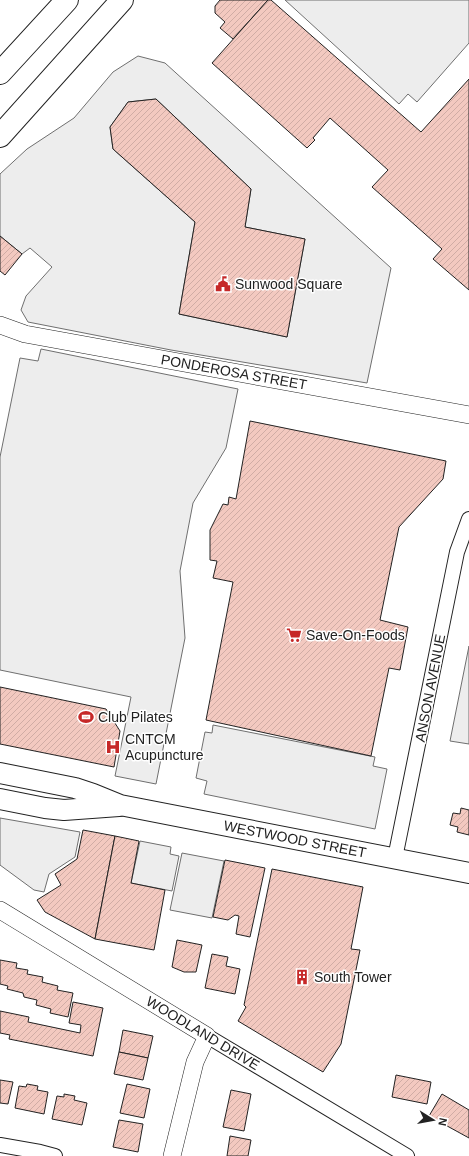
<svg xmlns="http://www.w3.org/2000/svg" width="469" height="1156" font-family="Helvetica,sans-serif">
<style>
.parking{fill:#ededed;stroke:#6f6f6f;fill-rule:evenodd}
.building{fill:url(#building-hatch);stroke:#222}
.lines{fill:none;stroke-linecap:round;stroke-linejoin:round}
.minor-casing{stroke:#222;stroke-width:16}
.tertiary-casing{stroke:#222;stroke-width:18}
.secondary-casing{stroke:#222;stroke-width:22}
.primary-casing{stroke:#222;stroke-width:24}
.minor{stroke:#fff;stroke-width:14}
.tertiary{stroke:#fff;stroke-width:17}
.secondary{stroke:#fff;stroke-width:20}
.primary{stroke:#fff;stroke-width:22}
.labels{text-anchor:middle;stroke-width:3;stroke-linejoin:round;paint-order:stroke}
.poi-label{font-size:14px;fill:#222;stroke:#fff;text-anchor:start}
.street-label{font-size:14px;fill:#222;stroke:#fff}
</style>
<defs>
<pattern id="building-hatch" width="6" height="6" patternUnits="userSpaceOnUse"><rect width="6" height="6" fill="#f3c9c0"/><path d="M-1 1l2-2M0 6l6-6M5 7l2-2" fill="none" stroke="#d0aca5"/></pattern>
</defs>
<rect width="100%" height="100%" fill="#fff"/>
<g class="parking">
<polygon points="285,0 469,0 469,43 417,102 408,94 399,104"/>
<path d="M138 56 165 63 391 268 367 383 171 350 28 322 21 310 26 296 52 267 30 248 22 254 0 236V174L27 149 74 118 113 72ZM156 99 251 189 245 227 305 239 287 337 179 314 195 222 113 149 110 127 128 102Z"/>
<polygon points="41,349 238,389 226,448 193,503 180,571 185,638 156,784 115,776 131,697 0,670 0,457 20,358 38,361"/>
<polygon points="469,646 469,744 450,741"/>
<polygon points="213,725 375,757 373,766 387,769 375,829 204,794 207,781 196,778 205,732 212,733"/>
<polygon points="0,818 80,832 75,857 49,874 44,892 34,890 0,865"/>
<polygon points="140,841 171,847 170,854 179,856 172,891 131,883"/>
<polygon points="182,853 224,861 212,918 170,910"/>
</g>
<g class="building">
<polygon points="220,0 268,0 233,39 220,28 225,22 215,13 215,6"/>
<polygon points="268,0 271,0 421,132 469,79 469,290 433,259 442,249 372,187 388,170 330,118 313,138 315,140 307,148 212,63"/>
<polygon points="156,99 251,189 245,227 305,239 287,337 179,314 195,222 113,149 110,127 128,102"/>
<polygon points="0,236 22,254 5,275 0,271"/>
<polygon points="250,421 446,461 443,479 399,527 380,620 408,627 400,670 389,668 371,756 206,720 233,582 213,578 217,561 210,560 210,530 223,504 228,505 229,497 236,499"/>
<polygon points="0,687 106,709 120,731 114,767 0,744"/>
<polygon points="461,808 469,810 469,835 457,832 458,827 450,825 453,813 460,814"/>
<polygon points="83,830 115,836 95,939 45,912 37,900 61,885 55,874 77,859"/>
<polygon points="115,836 139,841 131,883 165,890 154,950 95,939"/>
<polygon points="225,860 265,868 250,937 236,934 239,916 235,915 228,920 213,917"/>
<polygon points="272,869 363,887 351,949 360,950 341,1044 323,1072 238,1021 246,1007 244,1005"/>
<polygon points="177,940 202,945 196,972 184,972 172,967"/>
<polygon points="212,954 228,957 226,966 240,969 235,994 205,988"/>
<polygon points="0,960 17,963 16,968 28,970 27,974 43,977 42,982 58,986 57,990 73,993 68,1017 50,1013 51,1009 36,1005 37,1000 24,997 23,993 7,989 8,986 0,984"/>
<polygon points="73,1002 103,1008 93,1056 9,1039 10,1035 0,1033 0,1011 29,1017 28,1022 80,1033 81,1025 69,1023"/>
<polygon points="123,1030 153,1036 148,1058 119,1052"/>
<polygon points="119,1052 148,1058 143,1080 114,1074"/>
<polygon points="396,1075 431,1082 427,1104 392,1097"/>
<polygon points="0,1080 13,1082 8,1104 0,1103"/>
<polygon points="27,1084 38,1086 37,1090 48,1092 44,1114 15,1108 19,1086 26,1087"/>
<polygon points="127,1084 150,1089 144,1118 120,1113"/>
<polygon points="231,1090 251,1094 244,1131 223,1127"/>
<polygon points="64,1094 75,1096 74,1100 87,1103 82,1125 52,1119 57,1096 64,1097"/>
<polygon points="442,1094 469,1110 469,1138 429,1116"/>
<polygon points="119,1120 143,1124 138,1152 113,1147"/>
<polygon points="230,1136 251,1140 248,1156 227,1156"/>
</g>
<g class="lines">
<g class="minor-casing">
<g id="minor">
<polyline points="395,858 457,552 469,519"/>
<polyline points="207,1036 407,1156"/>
<polyline points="0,1145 40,1152 55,1156"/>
</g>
</g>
<g class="tertiary-casing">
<g id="tertiary">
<polyline points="0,325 25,334 469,415"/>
<polyline points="0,910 207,1036 195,1062 172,1156"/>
</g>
</g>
<g class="secondary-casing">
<g id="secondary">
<polyline points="0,773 75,788 93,794 120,805 469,873"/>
<polyline points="0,799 45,808 64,810 119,806"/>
</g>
</g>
<g class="primary-casing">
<g id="primary">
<polyline points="0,73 67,0"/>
<polyline points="0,136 122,0"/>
</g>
</g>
<use href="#minor" class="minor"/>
<use href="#tertiary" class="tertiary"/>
<use href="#secondary" class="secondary"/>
<use href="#primary" class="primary"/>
</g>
<defs>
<g id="civic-bare" transform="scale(1.2)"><path d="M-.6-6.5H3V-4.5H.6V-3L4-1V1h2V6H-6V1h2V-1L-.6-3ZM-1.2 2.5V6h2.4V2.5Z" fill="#c62828" stroke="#fff" stroke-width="2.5" paint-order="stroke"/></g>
<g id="supermarket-bare" transform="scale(1.2)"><path d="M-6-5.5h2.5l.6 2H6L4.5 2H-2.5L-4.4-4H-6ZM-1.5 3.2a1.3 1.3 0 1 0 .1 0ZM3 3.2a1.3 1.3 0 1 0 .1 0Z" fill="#c62828" stroke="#fff" stroke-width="2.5" paint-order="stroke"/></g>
<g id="stadium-bare" transform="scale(1.2)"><path d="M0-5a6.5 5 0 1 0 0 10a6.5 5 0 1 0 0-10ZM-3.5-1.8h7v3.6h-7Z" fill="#c62828" stroke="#fff" stroke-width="2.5" paint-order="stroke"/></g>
<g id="hospital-bare" transform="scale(1.2)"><path d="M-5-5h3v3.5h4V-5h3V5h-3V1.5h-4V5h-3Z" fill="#c62828" stroke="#fff" stroke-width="2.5" paint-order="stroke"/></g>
<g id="building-bare" transform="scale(1.2)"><path d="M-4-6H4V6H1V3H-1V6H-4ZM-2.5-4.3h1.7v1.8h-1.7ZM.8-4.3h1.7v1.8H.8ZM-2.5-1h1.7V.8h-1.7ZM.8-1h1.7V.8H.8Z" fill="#c62828" stroke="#fff" stroke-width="2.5" paint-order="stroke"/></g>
</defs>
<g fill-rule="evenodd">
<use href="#civic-bare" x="223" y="284"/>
<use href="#supermarket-bare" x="294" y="635"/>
<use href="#stadium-bare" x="86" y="717"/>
<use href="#hospital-bare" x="113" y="747"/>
<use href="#building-bare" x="302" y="977"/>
</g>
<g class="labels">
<g class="poi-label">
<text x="235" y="289">Sunwood Square</text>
<text x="306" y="640">Save-On-Foods</text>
<text x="98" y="722">Club Pilates</text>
<text x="125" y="744">CNTCM<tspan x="125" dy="16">Acupuncture</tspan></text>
<text x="314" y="982">South Tower</text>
</g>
<g class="street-label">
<text transform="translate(234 372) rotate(10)" y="5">PONDEROSA STREET</text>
<text transform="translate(430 688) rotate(-79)" y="5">ANSON AVENUE</text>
<text transform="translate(295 839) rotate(11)" y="5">WESTWOOD STREET</text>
<text transform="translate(203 1033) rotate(31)" y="5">WOODLAND DRIVE</text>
</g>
</g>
<g transform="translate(433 1120) rotate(101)" stroke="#ffffff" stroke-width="3" paint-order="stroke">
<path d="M0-3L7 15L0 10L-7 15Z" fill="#222222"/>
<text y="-6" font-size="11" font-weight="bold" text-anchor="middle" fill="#222222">N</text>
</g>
</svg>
